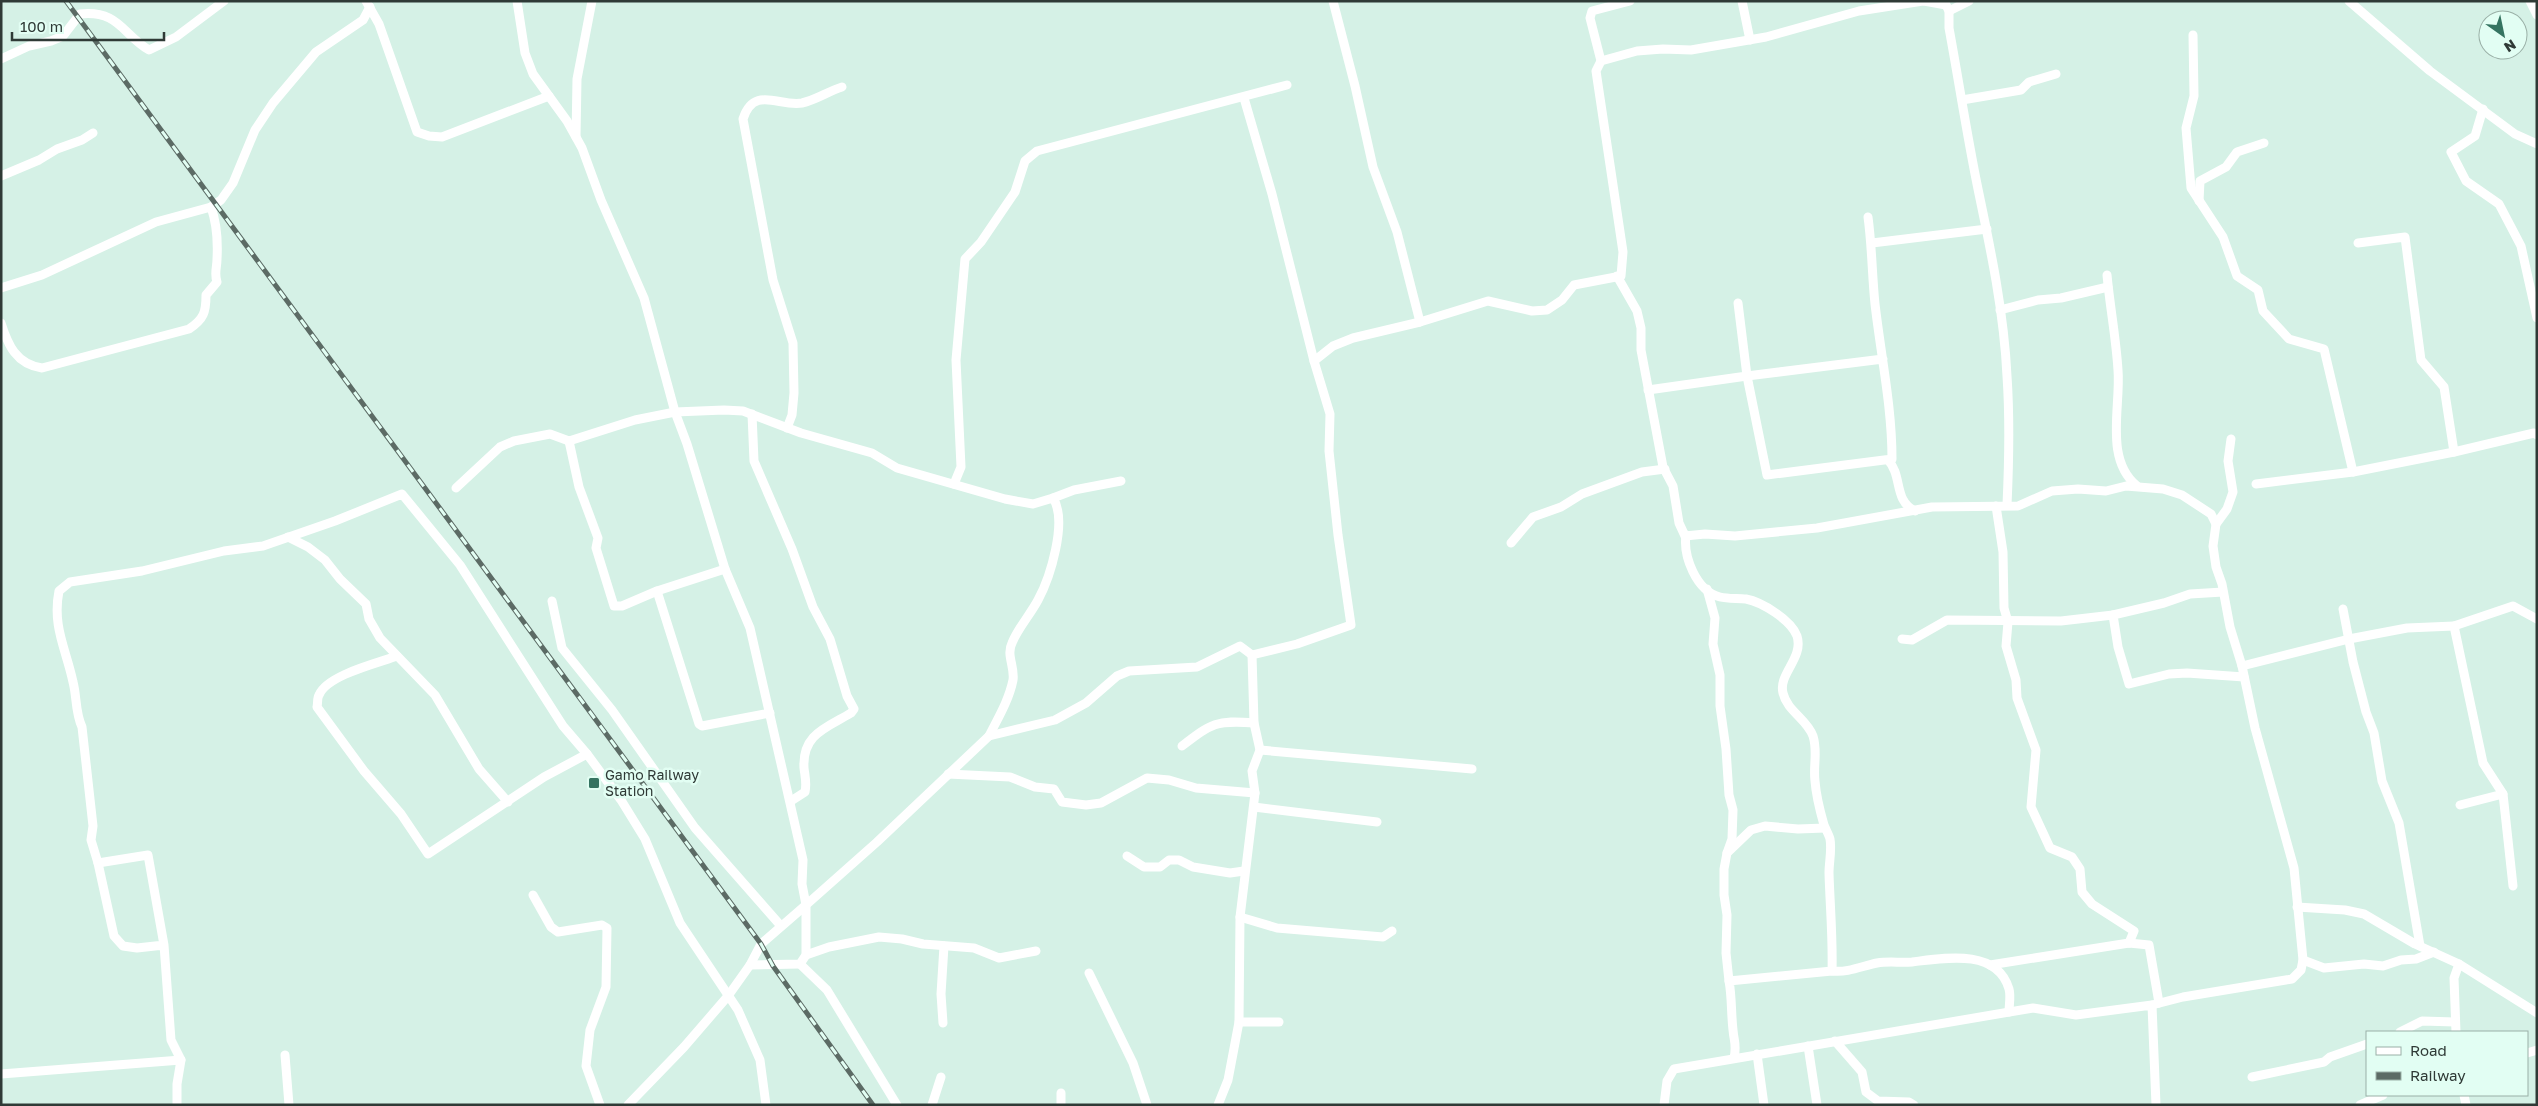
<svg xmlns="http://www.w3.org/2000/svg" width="2538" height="1106" font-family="'Golos Text',sans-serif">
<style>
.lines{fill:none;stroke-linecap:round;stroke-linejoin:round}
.minor{stroke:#fff;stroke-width:9}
.rail-casing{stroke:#5c6b65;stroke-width:5}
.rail{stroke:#e2fef3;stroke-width:3;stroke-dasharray:9;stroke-linecap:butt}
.poi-dot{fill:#357461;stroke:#e2fef3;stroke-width:2}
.labels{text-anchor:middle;stroke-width:5;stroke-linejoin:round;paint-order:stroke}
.poi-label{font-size:14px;fill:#2f3a36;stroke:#e2fef3;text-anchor:start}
</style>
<rect width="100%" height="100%" fill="#d5f1e6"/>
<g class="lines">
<g class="minor">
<polyline points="366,1 379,24 417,132 429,136 442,137 549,96"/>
<polyline points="517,1 525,53 533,74 567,121 582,148 601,200 644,298 675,412 687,444 725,569 750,628 803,860 802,884 806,905 761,944 750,965 728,996 684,1047 628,1105"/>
<polyline points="1333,1 1355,86 1373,167 1397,232 1420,322"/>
<polyline points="1742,1 1750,40"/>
<polyline points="1924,1 1946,5"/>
<path d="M1944 1 1949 11V28C1959 82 1967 136 1978 189 1991 251 2004 313 2007 376 2010 420 2009 462 2007 505"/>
<polyline points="2349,1 2430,71 2515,134 2537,144"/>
<polyline points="2530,1 2537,15"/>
<polyline points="1949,11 1969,1"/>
<polyline points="2193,35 2194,96 2186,128 2191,188 2223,237 2237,276 2258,290 2263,311 2289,339 2324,349 2353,472"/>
<path d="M1 59 29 46 51 41 63 36 80 14C119 10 122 34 149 50L176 37 224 1"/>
<polyline points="1601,61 1590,18 1592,11 1630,1"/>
<polyline points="1962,100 2021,90 2029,82 2056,74"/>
<polyline points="2483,109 2475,136 2451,152 2466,181 2499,204 2521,246 2537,318"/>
<polyline points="576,137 577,79 592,1"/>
<polyline points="1,176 39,160 57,149 82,140 93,133"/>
<polyline points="2199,201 2200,181 2226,167 2237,152 2264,143"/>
<path d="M1868 217C1872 246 1872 275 1875 304 1881 356 1892 407 1892 459L1767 475 1747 376 1883 359"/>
<polyline points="1872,243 1987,229"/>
<polyline points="2358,243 2405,237 2421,360 2444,387 2454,452 2534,433 2537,435"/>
<path d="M2107 275C2110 307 2116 338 2118 370 2121 407 2104 459 2137 486"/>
<polyline points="1617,276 1637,311 1641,328 1641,350 1663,467 1673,486 1679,523 1685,536 1705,534 1735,536 1817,528 1932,507 2018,506 2052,491 2078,489 2106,491 2126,486 2163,489 2182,495 2211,514 2216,524"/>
<polyline points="1,288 42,275 156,222 211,207"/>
<polyline points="2000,310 2038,300 2061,298 2108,287"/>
<path d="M1 323C8 345 16 364 42 368L189 329C204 319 206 312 206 295L217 282C214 273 217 268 217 259 218 241 217 224 211 207L221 200 233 183 255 130 273 103 316 52 363 20 370 7"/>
<polyline points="1314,361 1333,346 1353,338 1420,322 1488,301 1532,311 1547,310 1562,300 1574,285 1621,276 1623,252 1596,71 1601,61 1637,51 1663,49 1691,50 1766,37 1859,11 1923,1"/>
<polyline points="1648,390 1747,376 1738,303"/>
<path d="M752 414 754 461 792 549 813 607 830 639 847 696 854 709 851 713C826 728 802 734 804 768 805 777 807 783 805 792L791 801"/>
<path d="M787 428 792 415 794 393 793 343 773 280 743 119C754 85 779 107 802 103 816 100 829 91 842 87"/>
<polyline points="2231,439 2228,461 2233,492 2227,509 2216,524 2213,546 2216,567 2222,584 2230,627 2242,666"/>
<polyline points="569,441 579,487 598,538 596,548 614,606 622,606 657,591 725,569"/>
<path d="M1888 460C1903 476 1893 500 1915 511"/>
<polyline points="954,484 961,467 956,360 965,259 981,242 1015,192 1025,161 1037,151 1287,85"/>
<polyline points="2256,484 2353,472 2454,452"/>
<path d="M456 488 500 447 514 441 550 434 569 441 635 420 675 412 724 410 743 411 801 433 872 453 897 468 1005 499 1033 504 1053 498C1068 521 1050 578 1038 600 1030 615 1018 628 1012 643 1006 655 1015 667 1013 680 1009 700 998 718 989 736"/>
<polyline points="1053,498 1074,490 1121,481"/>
<polyline points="1996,506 2003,552 2004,608 2008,622 2006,646 2016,680 2017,698 2036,750 2031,807 2050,848 2072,857 2080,869 2082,892 2092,904 2134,931 2129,943"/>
<path d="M1686 535C1683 556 1696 591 1720 597 1728 599 1738 598 1746 599 1762 602 1791 620 1797 636 1804 658 1778 674 1783 693 1787 711 1807 719 1813 736 1818 752 1813 765 1815 781 1816 795 1820 811 1824 825 1826 830 1829 835 1830 839 1832 850 1829 862 1829 873 1830 906 1833 939 1832 971L1729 981C1732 997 1731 1013 1733 1030 1734 1042 1737 1045 1734 1058"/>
<polyline points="288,537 308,547 325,560 340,579 366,604 369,619 380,638 435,695 479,769 508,802"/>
<polyline points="1511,543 1533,517 1561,507 1582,494 1642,472 1665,469"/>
<polyline points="1707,589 1715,618 1713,644 1720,675 1720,706 1726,749 1729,795 1733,810 1732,839 1727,853"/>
<polyline points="657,591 699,724 702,726 770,713"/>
<polyline points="2223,592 2190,594 2164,603 2113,615 2118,647 2129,684 2169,674 2187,673 2244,677"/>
<polyline points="552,601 562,648 612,710 695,828 781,926"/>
<polyline points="2343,609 2353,662 2366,712 2374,733 2382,781 2399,823 2420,946"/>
<polyline points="1902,639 1912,640 1947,620 2061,621 2113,615"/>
<path d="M397 656C378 663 327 675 319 695 317 698 318 703 317 707L364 771 401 814 428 854 544 777 587 754"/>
<path d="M1182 746C1212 723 1216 720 1254 723"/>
<polyline points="1260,750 1472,769"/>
<polyline points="948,774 1010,777 1035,787 1054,789 1062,802 1086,805 1101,803 1147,778 1169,780 1196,788 1255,793"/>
<polyline points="2460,805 2503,794"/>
<polyline points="1254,807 1377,822"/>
<polyline points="1127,856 1144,867 1160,867 1169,860 1179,860 1193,867 1230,873 1244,871"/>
<path d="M98 863 91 840 93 826 82 727C75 712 77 697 73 682 66 649 52 626 59 591L70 582 142 571 224 551 263 546 335 521 402 494 460 565 563 726 587 754 621 800 645 839 680 923 738 1010 760 1060 766 1105"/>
<polyline points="2513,886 2503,794 2483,763 2454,626 2513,606 2537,619"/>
<polyline points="533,895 551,927 558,932 602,925 607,928 606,987 590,1030 586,1066 600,1105"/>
<polyline points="2297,907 2345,910 2364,914 2415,944 2459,964 2537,1013"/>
<polyline points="1240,917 1277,928 1383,937 1392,931"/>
<polyline points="164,945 137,948 123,946 114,936 98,863 148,855 164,945 171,1040 181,1060 177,1084 177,1105"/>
<polyline points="806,955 829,947 879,937 902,939 923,944 974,948 999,958 1036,951"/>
<polyline points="2303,960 2324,968 2364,964 2383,966 2401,960 2416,959 2434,952"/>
<polyline points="800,964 827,990 897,1105"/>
<polyline points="750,965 800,964 806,955 806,905 877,842 989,736 1055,720 1086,703 1117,676 1129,671 1197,667 1240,646 1252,655"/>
<polyline points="1990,965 2129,943 2149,945 2159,1003"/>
<path d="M1832 971C1848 973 1862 966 1877 963 1889 961 1900 963 1912 962 1944 958 1997 948 2009 989 2011 996 2009 1005 2009 1012"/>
<polyline points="1089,973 1133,1063 1147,1105"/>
<polyline points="1729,981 1726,953 1727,915 1724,895 1724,869 1727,853 1751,830 1765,826 1798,829 1825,828"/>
<polyline points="2152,1005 2183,997 2292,979 2301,970 2303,960 2294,868 2255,728 2242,666 2349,639 2407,628 2454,626"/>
<polyline points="1239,1022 1279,1022"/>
<polyline points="943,1023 941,994 944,946"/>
<polyline points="2400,1032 2422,1021 2455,1022"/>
<polyline points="2456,1032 2454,978 2459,964"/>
<polyline points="1835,1041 1862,1072 1866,1092 1878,1101 1909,1102 1914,1105"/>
<polyline points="1808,1046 1817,1105"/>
<polyline points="2527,1053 2537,1050"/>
<polyline points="1757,1054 1764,1105"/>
<polyline points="285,1055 289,1105"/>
<polyline points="1,1074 181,1060"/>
<polyline points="2252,1077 2324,1062 2330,1057 2367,1044"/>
<polyline points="1061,1093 1061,1105"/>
<polyline points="2464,1095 2466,1105"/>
<polyline points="932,1105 941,1077"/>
<polyline points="1218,1105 1228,1080 1239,1022 1240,917 1255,793 1252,771 1260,750 1254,723 1252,655 1297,644 1351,625 1338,535 1329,451 1330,414 1314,361 1272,194 1244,98"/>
<polyline points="1664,1105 1667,1081 1674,1069 2033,1008 2076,1015 2152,1005 2156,1105"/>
<polyline points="2360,1105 2383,1095"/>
</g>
<g class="rail-casing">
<polyline id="rail" points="66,1 761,944 773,966 873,1105"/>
</g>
<use href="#rail" class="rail"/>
</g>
<rect class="poi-dot" x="588" y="777" width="12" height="12" rx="2.5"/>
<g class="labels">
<g class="poi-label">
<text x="605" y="780">Gamo Railway<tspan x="605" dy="16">Station</tspan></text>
</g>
</g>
<rect width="2538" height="1106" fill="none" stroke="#2f3a36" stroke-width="5"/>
<rect x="2366" y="1031" width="162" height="65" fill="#e2fef3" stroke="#9ab0a7"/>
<rect x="2376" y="1047" width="25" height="8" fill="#ffffff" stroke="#9ab0a7"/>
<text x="2410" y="1056" font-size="15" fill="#2f3a36">Road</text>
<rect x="2376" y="1072" width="25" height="8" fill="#5c6b65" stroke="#9ab0a7"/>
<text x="2410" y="1081" font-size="15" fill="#2f3a36">Railway</text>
<g transform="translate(2503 35) rotate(147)"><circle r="24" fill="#e2fef3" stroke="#9ab0a7"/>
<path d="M0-4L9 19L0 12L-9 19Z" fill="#357461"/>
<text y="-8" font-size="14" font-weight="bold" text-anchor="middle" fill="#2f3a36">N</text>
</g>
<path d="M12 32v8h152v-8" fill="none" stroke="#2f3a36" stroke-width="2.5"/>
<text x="20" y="32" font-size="15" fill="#2f3a36" stroke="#e2fef3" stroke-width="4" paint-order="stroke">100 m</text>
</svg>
